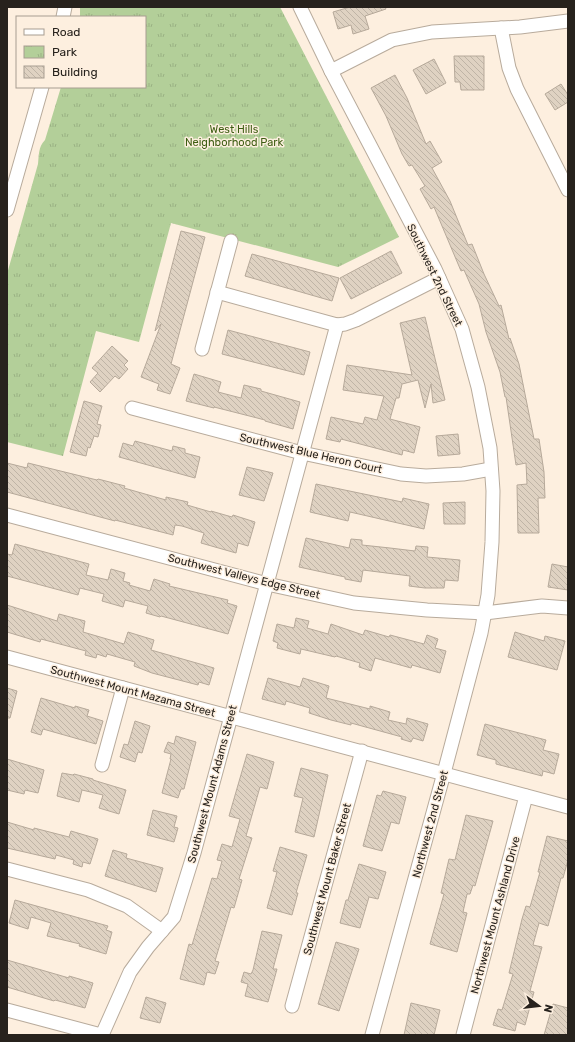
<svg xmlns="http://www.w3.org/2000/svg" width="575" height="1042" font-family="Rubik,sans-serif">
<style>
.park{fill:url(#park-tufts)}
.building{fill:url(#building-back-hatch);stroke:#b6a99a}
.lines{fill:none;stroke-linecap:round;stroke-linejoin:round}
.minor-casing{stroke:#b8ab9c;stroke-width:15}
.minor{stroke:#fff;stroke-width:13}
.labels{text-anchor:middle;stroke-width:3;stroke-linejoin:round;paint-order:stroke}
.park-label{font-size:11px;fill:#3d5d12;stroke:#fdefdf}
.street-label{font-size:11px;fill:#27221d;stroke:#fdefdf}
</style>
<defs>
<pattern id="park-tufts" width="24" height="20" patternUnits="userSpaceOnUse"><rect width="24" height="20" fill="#b3cf99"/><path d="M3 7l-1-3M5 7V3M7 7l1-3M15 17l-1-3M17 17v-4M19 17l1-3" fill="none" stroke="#9ab183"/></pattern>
<pattern id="building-back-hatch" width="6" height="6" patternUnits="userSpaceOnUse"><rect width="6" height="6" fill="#dfd2c2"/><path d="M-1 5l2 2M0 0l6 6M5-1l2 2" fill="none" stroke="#bfb4a6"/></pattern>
</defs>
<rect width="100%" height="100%" fill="#fdefdf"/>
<path class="park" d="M80 7H280L399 237 338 267 171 223 139 342 96 331 63 456 7 442V274L38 164C39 156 38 147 45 140L61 87H145V17H80Z"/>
<g class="building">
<polygon points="350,7 385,7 386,9 365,16 369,29 353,34 351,25 338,29 333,12"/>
<polygon points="454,56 484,56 484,90 461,90 460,82 455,82"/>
<polygon points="434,59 446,83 426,94 413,70"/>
<polygon points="395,75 407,98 426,144 430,141 442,162 432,168 450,201 468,245 472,244 484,274 499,306 501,305 509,339 510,338 519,364 534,439 539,439 544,472 545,498 538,498 539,533 518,533 517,485 527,484 526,463 516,465 506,397 505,397 500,372 486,332 479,304 464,270 461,271 434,207 431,209 420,189 425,186 412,165 409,166 402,154 386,116 371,88"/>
<polygon points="561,84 568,95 568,102 555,110 545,94"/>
<polygon points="181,231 205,237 171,364 180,368 170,394 157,390 159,384 141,377 161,324 155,331"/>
<polygon points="391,251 402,273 351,299 340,278"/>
<polygon points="252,254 339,278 332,301 245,276"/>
<polygon points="425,317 445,400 433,403 431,384 425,408 418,380 402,384 399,398 396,398 390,419 420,427 414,453 403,450 402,455 341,439 340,442 326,439 331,417 363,424 365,417 377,420 384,396 343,390 347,365 412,375 400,323"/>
<polygon points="228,330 310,352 304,375 222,354"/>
<polygon points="112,346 128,361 124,365 128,369 119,379 115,376 100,392 90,382 98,373 92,368"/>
<polygon points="194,374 221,382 218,392 241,398 244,385 261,389 261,391 300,402 293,429 265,421 265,420 214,407 214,408 186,401"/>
<polygon points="84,401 102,406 97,424 101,425 98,437 94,436 90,448 88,447 86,456 70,452"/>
<polygon points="458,434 460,454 438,456 436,436"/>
<polygon points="135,441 172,451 173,446 185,449 185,453 200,457 195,478 119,457 123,443 133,446"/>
<polygon points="7,463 27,468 28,463 97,480 98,479 125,486 124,488 166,500 166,497 188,502 187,505 211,512 211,511 232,517 233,515 255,522 248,546 238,543 236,553 201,543 204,533 182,526 175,525 173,535 115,520 115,521 7,492"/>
<polygon points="247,467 273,473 264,501 239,495"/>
<polygon points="316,484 402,502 403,498 429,504 424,529 350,512 348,521 310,512"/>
<polygon points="465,502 465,524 444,524 443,503"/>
<polygon points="306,538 349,548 351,539 362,540 362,545 390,548 415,551 416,546 428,547 427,557 460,560 458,581 445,580 444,588 425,588 409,586 410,576 363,570 361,582 345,579 345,577 299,567"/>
<polygon points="15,544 89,564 86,575 108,580 111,569 125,573 123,581 130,583 129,585 150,591 154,579 170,584 169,586 228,600 227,603 237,606 228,634 161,616 160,617 146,613 148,606 125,600 123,607 102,601 104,594 80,588 78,595 7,576 7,554 12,555"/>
<polygon points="552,564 568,567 568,590 548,587"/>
<polygon points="7,605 57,621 59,614 85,621 83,632 124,644 128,632 154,640 151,650 214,668 209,685 199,682 198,685 152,673 134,666 135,662 107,654 106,657 97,654 96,658 85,655 86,651 41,639 40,642 7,632"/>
<polygon points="296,618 309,621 307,628 328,634 331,624 363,635 365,630 389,637 390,635 424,644 427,635 438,639 435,648 446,651 440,673 412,665 411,668 375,658 371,671 359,667 360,663 336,656 335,657 301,649 300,654 277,648 278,643 273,641 277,624 294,628"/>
<polygon points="515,632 544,641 545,636 565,641 557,670 508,657"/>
<polygon points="268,678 300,687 303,678 329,686 326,698 370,709 370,706 390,712 388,720 406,724 407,718 428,724 423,741 413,738 411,742 401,739 402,737 351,723 351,725 331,720 309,713 310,708 286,701 285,705 262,699"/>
<polygon points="7,688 17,691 10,718 7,718"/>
<polygon points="41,698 75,708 75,706 89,710 87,716 103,721 96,744 43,729 41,735 31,732"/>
<polygon points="135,721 150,726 142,753 138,752 135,762 120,757 124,744 128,745"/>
<polygon points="485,724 546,740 543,750 559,754 554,774 543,771 542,776 496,764 496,760 477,755"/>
<polygon points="176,736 196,742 184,789 181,789 178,798 162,793 171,759 170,759 171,754 164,752 168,742 174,744"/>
<polygon points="247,754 274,762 267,789 260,787 246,836 252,838 239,879 242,880 234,908 231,907 215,961 219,962 215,974 207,972 204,985 180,979 189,944 192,945 212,878 217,879 222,861 217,860 222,844 232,847 240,819 229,816"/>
<polygon points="7,759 44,770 38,793 25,790 24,794 7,790"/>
<polygon points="301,768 328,775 314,837 295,832 303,798 294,796"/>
<polygon points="62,773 73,775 74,774 93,779 93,780 126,790 119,814 99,808 103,795 82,790 79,802 57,796"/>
<polygon points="383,791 406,797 399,824 391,822 382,851 363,846 377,795 381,796"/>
<polygon points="153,810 177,816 174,827 178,828 174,842 147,835"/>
<polygon points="466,815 493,821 475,886 473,885 470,894 467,894 463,912 467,913 457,952 430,944 444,894 441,893 449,859 455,860"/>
<polygon points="7,822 34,830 34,828 69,837 71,831 98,839 90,864 83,862 82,867 73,864 74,860 56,855 55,859 7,848"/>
<polygon points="547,836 568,841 568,860 563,878 561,878 548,926 539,923 533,945 542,947 530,991 534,992 525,1025 517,1022 515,1031 493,1025 498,1009 502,1010 513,974 509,973 522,919 526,906 530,907 540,872 538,872"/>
<polygon points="280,847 307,855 296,893 298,893 292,915 267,908 277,872 273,871"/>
<polygon points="113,850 127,854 126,858 163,868 156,892 105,876"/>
<polygon points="359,864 386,872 378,899 369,897 360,928 340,923 346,900 348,900"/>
<polygon points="15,900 108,926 106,930 112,932 106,954 79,946 80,944 47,936 51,923 31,917 28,929 9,923"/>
<polygon points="262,931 282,935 273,969 277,969 268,1002 245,996 248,984 241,982 244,972 251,974 253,970"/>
<polygon points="336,942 359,949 339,1011 318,1004"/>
<polygon points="7,960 69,978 69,976 93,983 85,1008 55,1000 54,1001 7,987"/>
<polygon points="146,997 166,1003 160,1023 140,1018"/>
<polygon points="411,1003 440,1010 434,1035 404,1035"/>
<polygon points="553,1004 568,1008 568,1035 544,1035"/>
</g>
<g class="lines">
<g class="minor-casing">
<g id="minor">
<polyline points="300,7 331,71 435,269 462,329 478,387 490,448 493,491 492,542 488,595 481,633 444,773 372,1035"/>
<polyline points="63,17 65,7"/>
<polyline points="501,28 509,68 517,89 568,190"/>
<polyline points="331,71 392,40 432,32 520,27 568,21"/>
<polyline points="7,210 42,87"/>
<polyline points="217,292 337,325 345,324 356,320 439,278"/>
<polyline points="202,349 231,241"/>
<polyline points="132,408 302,453 401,474 426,476 463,474 491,469"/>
<polyline points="7,515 267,584 354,603 427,610 485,613 542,606 568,608"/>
<polyline points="7,657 568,807"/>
<polyline points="102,765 123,688"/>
<polyline points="7,869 88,890 127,906 162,931"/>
<polyline points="292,1006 362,751"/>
<polyline points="7,1010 101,1035"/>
<polyline points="102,1035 130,972 148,947 174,917 194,853 337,325"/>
<polyline points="463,1035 526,796"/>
</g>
</g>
<use href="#minor" class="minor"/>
</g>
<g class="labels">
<g class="park-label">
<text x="234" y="133">West Hills<tspan x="234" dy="13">Neighborhood Park</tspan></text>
</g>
<g class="street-label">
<text transform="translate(435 275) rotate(64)" y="4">Southwest 2nd Street</text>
<text transform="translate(311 453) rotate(13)" y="4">Southwest Blue Heron Court</text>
<text transform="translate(244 576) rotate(14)" y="4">Southwest Valleys Edge Street</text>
<text transform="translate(133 691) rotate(15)" y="4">Southwest Mount Mazama Street</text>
<text transform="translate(212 784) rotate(-75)" y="4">Southwest Mount Adams Street</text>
<text transform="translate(430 824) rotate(-75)" y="4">Northwest 2nd Street</text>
<text transform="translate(327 879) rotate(-75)" y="4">Southwest Mount Baker Street</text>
<text transform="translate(495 915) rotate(-75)" y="4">Northwest Mount Ashland Drive</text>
</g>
</g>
<rect width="575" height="1042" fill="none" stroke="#27221d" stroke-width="16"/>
<rect x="16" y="16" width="130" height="72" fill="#fdefdf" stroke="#a79d91"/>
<rect x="24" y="29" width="20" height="6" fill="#ffffff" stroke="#a79d91"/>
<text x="52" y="36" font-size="12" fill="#27221d">Road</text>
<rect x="24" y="46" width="20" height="12" fill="url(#park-tufts)" stroke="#a79d91"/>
<text x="52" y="56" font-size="12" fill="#27221d">Park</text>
<rect x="24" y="66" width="20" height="12" fill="url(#building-back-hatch)" stroke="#a79d91"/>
<text x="52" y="76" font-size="12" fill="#27221d">Building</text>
<g transform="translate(539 1006) rotate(105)" stroke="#fdefdf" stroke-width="3" paint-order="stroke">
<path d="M0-3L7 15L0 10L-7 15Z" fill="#27221d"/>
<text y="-6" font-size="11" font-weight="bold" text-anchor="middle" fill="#27221d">N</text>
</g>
</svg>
